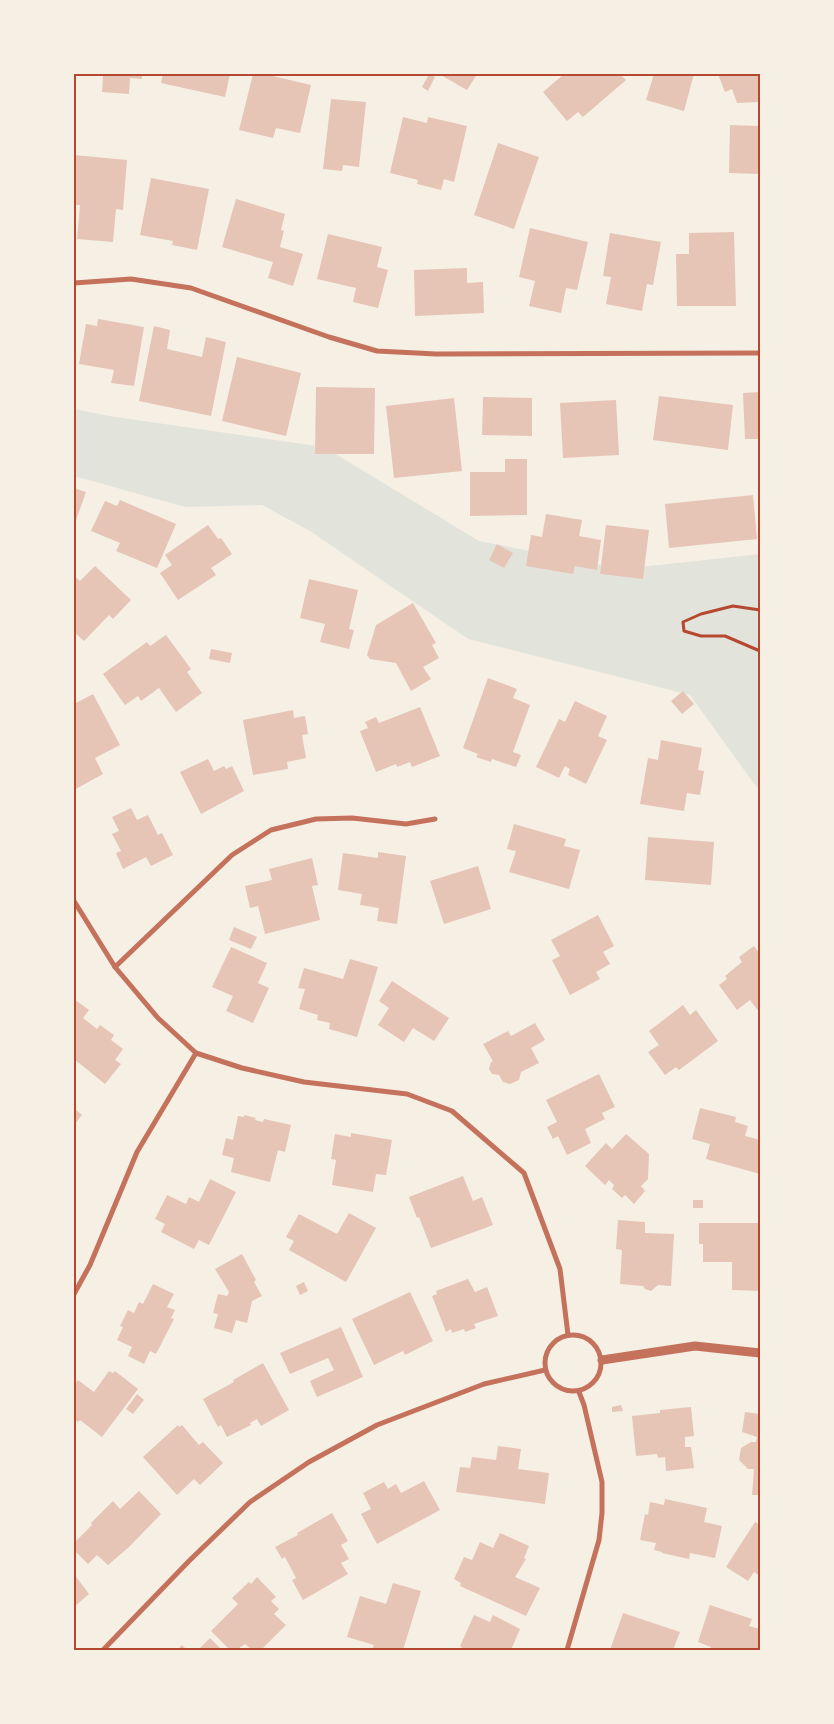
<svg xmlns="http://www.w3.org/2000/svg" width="834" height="1724" font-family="'Crimson Pro',serif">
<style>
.green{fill:#e2e4dc}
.building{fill:#e6c5b7}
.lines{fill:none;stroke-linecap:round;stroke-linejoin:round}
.path{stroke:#b5482f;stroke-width:3}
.minor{stroke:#c5725c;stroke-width:5}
.tertiary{stroke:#c5725c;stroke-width:9}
.neatline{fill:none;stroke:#b5482f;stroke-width:2}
</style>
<rect width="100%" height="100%" fill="#f6efe4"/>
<polygon class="green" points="74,409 109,416 324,447 479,541 622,569 760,554 760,792 690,695 468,639 310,531 262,505 185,507 74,476"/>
<g class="building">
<polygon points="89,74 142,74 142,79 130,78 129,94 102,92 103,76 89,75"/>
<polygon points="163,74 230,74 225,97 161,83"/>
<polygon points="253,74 264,74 311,85 300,133 276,128 273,138 239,130"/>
<polygon points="429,74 435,77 428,91 422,87"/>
<polygon points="439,74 477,74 467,90"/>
<polygon points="564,74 620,74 626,80 583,117 578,112 567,121 543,92"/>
<polygon points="654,74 694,74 684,111 646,100"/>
<polygon points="718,74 760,74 760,102 737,103 732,89 725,92"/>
<polygon points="331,99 366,102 359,167 343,165 342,171 323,169"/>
<polygon points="403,117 427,123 428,117 467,126 454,182 444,179 441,190 417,184 418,180 390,173"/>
<polygon points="730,125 760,126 760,174 729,173"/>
<polygon points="498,143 539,157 514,229 474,215"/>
<polygon points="74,155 127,160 123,210 116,209 113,242 77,239 80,205 74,205"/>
<polygon points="151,178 209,189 197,250 172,245 173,241 140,235"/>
<polygon points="236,199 285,214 281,230 284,231 280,247 303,254 293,286 268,278 273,262 222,247"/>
<polygon points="530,228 588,242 577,290 566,288 561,313 529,306 535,281 519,277"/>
<polygon points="734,232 736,306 677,306 676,254 689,254 689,233"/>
<polygon points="610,233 661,242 653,285 647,284 642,311 606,304 611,277 603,276"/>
<polygon points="328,234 382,247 377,267 388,270 378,308 353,302 356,288 317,279"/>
<polygon points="467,268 467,283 483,282 484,313 415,316 414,270"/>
<polygon points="98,319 144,327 134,386 111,383 114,370 79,364 86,324 97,326"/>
<polygon points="154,326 170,330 167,349 202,357 206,337 226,342 211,416 139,401"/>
<polygon points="237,357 301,373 286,436 222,421"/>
<polygon points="316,387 375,388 374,454 315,454"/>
<polygon points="760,392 760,439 745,439 743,393"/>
<polygon points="659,396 733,405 728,450 653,440"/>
<polygon points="483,397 532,398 532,436 482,435"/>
<polygon points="454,398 462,471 394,478 386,406"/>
<polygon points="616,400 619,455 563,458 560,403"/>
<polygon points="505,459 527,459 527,515 470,516 470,472 505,472"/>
<polygon points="74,488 86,492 74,526"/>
<polygon points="753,495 757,539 669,548 665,504"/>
<polygon points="120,500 176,524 157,568 116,551 120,543 91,531 105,501 117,506"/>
<polygon points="546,514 582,520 579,536 601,540 597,570 575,566 573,574 526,566 531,535 542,537"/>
<polygon points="208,525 218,539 221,538 232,554 211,568 216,575 178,600 160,573 172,565 165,555"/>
<polygon points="606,525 649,530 643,579 600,574"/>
<polygon points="497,544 513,553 504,568 489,560"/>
<polygon points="95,566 131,600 113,619 109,615 84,641 74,632 74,576 80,581"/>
<polygon points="309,579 358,590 349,629 354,630 349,649 320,642 325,624 300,618"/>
<polygon points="413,603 436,643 432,645 439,658 423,667 431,679 411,691 396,663 370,659 367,655 376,625"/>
<polygon points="166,635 191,669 187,672 202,693 176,712 159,688 141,701 138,696 125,705 103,674 147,642 150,646"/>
<polygon points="211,649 232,653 230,663 209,659"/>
<polygon points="488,678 517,689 513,698 530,705 513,752 521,755 516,767 492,759 491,762 476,757 478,754 463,748"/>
<polygon points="683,691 694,704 682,714 671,701"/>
<polygon points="93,694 120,745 95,758 103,774 74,790 74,704"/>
<polygon points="575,701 607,716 598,736 607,740 586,784 568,775 570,769 565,766 559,778 536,767 559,719 565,722"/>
<polygon points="420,707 440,756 412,767 410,762 397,767 396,764 376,772 360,731 368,728 365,722 376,717 379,723"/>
<polygon points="293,710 294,718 305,716 308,734 302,735 306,758 287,762 288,769 253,775 243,720"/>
<polygon points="661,740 702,748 698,770 704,771 700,795 687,793 684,811 640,804 648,758 658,760"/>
<polygon points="208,759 214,771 224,766 226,769 232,766 244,791 201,814 180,772"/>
<polygon points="131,808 137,820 148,815 158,835 162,833 173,855 151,866 146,857 123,869 116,853 121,851 112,834 119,831 112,817"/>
<polygon points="514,824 566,839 564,846 580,850 569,889 509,872 516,851 507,849"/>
<polygon points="648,837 714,842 711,885 645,880"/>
<polygon points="378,852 406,856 397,924 377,921 379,908 360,905 362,894 338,890 343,853 378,858"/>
<polygon points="312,858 318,885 312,886 320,920 265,934 258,906 250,908 245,886 272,880 269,869"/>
<polygon points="478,866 491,909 444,924 430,881"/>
<polygon points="598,915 614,946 603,952 610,964 596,972 600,979 570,995 552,960 560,956 551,940"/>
<polygon points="234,927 257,937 251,949 229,940"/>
<polygon points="754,946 760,954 760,1013 750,1000 737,1010 719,985 727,979 725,976 742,962 739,957"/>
<polygon points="231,947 267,963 258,983 269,988 253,1023 226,1011 233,996 212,987"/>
<polygon points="350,959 378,967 357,1037 329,1029 330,1023 317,1020 318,1015 299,1009 305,989 298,988 304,968 343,979"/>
<polygon points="392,981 449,1018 434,1041 413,1028 404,1042 378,1025 389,1008 379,1001"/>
<polygon points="74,999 89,1010 83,1018 97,1029 100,1025 114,1035 111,1040 123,1049 115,1060 121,1064 105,1084 74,1059"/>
<polygon points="683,1005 690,1015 696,1010 718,1041 679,1070 676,1067 665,1075 648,1052 659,1045 649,1031"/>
<polygon points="535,1023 545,1040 531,1048 539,1063 521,1072 519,1080 510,1084 503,1082 499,1075 492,1074 489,1069 491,1062 493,1061 483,1044 508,1031 511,1036"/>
<polygon points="599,1074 615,1107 602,1113 605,1119 585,1129 591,1143 567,1155 558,1136 553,1139 547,1127 557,1122 546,1100"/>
<polygon points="74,1108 82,1115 74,1125"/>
<polygon points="700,1108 736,1117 735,1122 748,1126 745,1136 760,1140 760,1174 706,1159 710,1144 692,1139"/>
<polygon points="244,1115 256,1118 255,1120 263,1122 264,1119 291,1125 285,1152 278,1150 270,1182 231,1172 234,1158 222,1155 226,1138 233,1140 238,1116 244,1117"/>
<polygon points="351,1133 392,1140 386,1175 376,1174 373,1192 332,1185 336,1160 331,1159 335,1134 351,1137"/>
<polygon points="626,1134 649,1154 648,1179 641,1186 645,1191 634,1204 625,1195 622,1198 612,1189 614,1185 609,1180 605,1185 585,1166 606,1143 612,1149"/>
<polygon points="463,1176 473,1201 482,1197 493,1225 431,1248 419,1217 417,1218 409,1197"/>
<polygon points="210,1179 236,1192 209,1245 199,1240 194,1249 161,1232 165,1224 155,1219 167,1195 186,1204 189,1197 199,1202"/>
<rect x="693" y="1200" width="10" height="8"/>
<polygon points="349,1213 376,1228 346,1282 289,1250 294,1241 286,1237 299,1214 337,1234"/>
<polygon points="618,1220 645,1222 645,1233 674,1234 671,1286 658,1285 651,1291 645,1289 643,1286 620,1284 622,1250 616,1249"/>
<polygon points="699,1223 760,1223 760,1291 732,1290 732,1262 703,1262 703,1244 699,1244"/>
<polygon points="242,1254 256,1280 254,1282 262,1296 252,1301 247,1323 236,1320 232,1333 214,1328 218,1314 213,1313 218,1294 227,1296 229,1292 215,1269"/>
<polygon points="468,1279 475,1292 487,1287 498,1316 474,1324 476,1328 465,1332 464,1329 452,1333 451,1329 446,1332 432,1296 437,1294 436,1291"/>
<polygon points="304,1282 308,1291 300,1295 296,1286"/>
<polygon points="153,1284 174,1294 167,1307 175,1310 171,1318 174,1319 156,1354 150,1351 144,1364 128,1356 132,1347 117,1340 123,1327 120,1326 128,1310 134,1313 139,1302 143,1304"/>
<polygon points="410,1292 433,1341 405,1355 403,1351 374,1365 352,1319"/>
<polygon points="341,1327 363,1377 317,1397 310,1381 334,1370 328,1358 290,1374 280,1353"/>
<polygon points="263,1363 289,1410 261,1426 257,1419 250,1423 251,1425 227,1437 221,1425 218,1427 203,1399 234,1382 233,1380"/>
<polygon points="109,1371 113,1373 115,1371 138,1389 102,1437 80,1420 78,1422 74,1419 74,1386 78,1380 94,1392"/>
<polygon points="137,1394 144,1400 133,1414 126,1409"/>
<polygon points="621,1405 623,1411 612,1412 612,1407"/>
<polygon points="691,1407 694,1436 685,1437 685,1447 691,1447 694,1468 666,1471 665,1457 658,1458 657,1454 636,1456 632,1416 660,1413 660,1410"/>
<polygon points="745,1412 760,1414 760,1495 752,1495 754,1469 748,1469 739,1460 741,1448 751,1442 756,1442 757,1437 742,1432"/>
<polygon points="178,1425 179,1427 182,1425 199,1445 203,1442 223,1463 200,1485 194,1479 177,1495 143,1457"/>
<polygon points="498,1446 521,1449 518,1469 549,1473 545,1504 456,1492 460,1467 470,1468 472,1457 496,1460"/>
<polygon points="424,1481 440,1510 377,1544 361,1514 371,1509 363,1493 384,1482 388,1489 396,1484 401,1493"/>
<polygon points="139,1491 161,1514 129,1547 108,1565 97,1555 88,1564 74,1550 74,1543 92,1525 91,1523 113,1501 120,1509"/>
<polygon points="665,1499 707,1508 704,1522 722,1526 715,1558 690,1553 689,1559 662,1553 662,1552 654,1550 656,1543 640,1540 645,1514 648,1515 650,1502 664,1505"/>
<polygon points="332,1513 348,1541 341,1545 349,1559 341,1563 348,1574 303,1600 292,1580 296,1578 285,1557 282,1559 275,1547 298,1535 297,1533"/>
<polygon points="755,1522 760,1525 760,1576 754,1572 748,1581 726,1567"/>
<polygon points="500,1533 529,1546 524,1558 526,1559 515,1577 540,1588 526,1616 460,1586 461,1583 454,1579 464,1557 472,1560 480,1542 493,1548"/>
<polygon points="74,1574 89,1594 74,1607"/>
<polygon points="257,1577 276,1597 271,1601 279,1609 274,1614 286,1625 261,1650 252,1650 245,1644 236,1650 230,1650 211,1631 238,1604 232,1598 249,1582 251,1584"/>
<polygon points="393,1583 421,1591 403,1650 372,1650 374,1645 347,1637 360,1596 386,1604"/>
<polygon points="710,1605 752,1619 749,1626 760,1629 760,1650 710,1650 711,1647 698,1642"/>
<polygon points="623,1613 680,1632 673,1650 610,1650"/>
<polygon points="474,1615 490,1622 493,1615 520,1629 511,1650 464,1650 460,1646"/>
<polygon points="210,1638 222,1650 198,1650"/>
<polygon points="182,1645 187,1650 177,1650"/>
</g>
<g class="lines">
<polyline class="path" points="760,610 733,606 701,614 683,622 684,631 701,636 725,636 760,651"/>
<g class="minor">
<polyline points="74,283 131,279 191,288 329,337 377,351 436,354 760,353"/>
<polyline points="74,901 115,967 158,1018 196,1053 242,1068 304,1082 407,1094 452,1111 524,1173 560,1269 568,1335"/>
<polyline points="115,967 232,855 271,830 316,819 352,818 406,824 435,819"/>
<polyline points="74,1294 90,1265 137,1152 196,1053"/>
<circle cx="573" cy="1363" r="28"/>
<polyline points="103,1650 189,1561 250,1502 309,1462 377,1425 484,1384 545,1370"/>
<polyline points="567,1650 599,1540 602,1513 602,1482 584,1405 579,1392"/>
</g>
<polyline class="tertiary" points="602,1360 695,1346 760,1353"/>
</g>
<rect width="834" height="1724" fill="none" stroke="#f6efe4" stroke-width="150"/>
<rect x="75" y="75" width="684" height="1574" class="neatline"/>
</svg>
